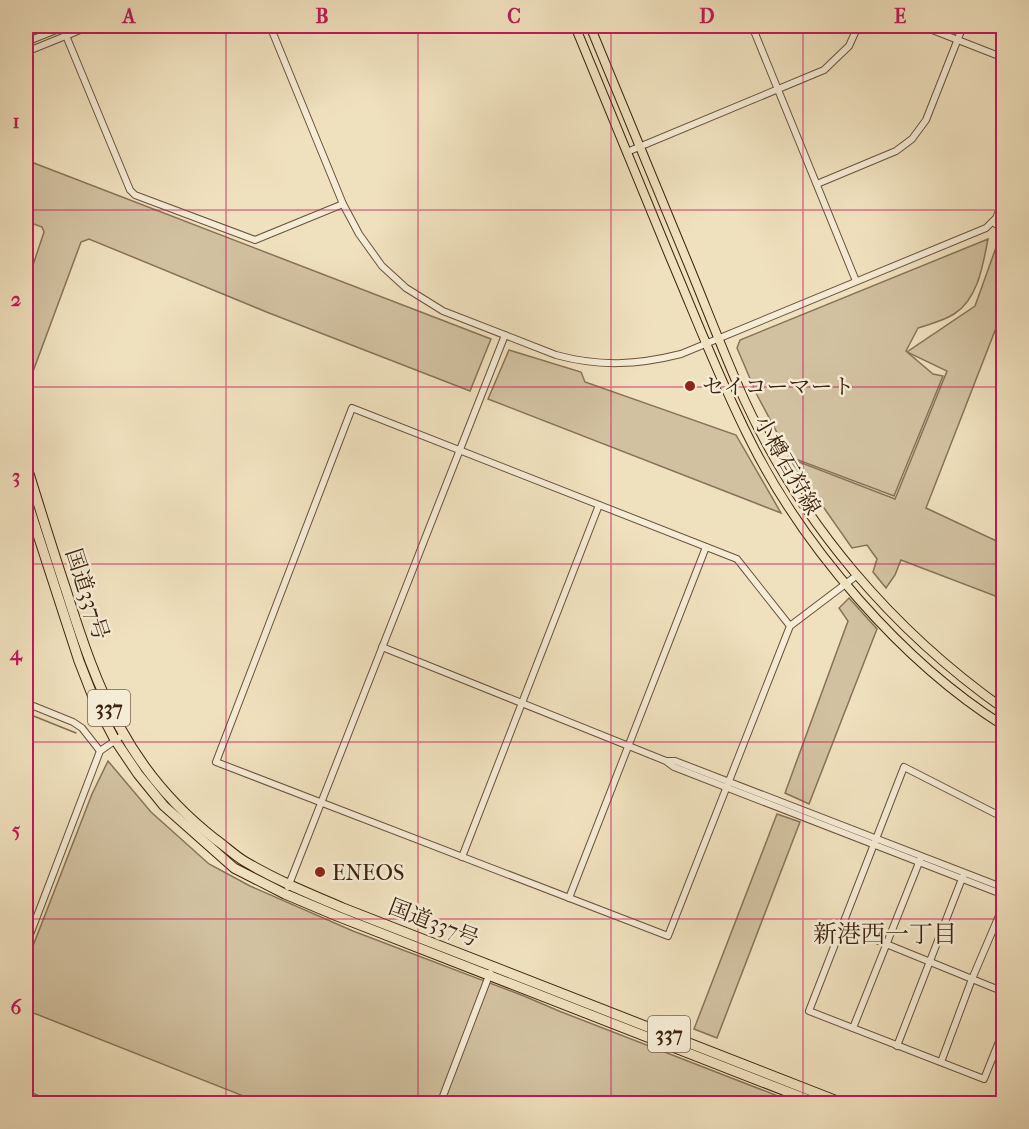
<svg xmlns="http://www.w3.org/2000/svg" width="1029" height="1129" font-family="'IM FELL French Canon','Noto Serif JP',serif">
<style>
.green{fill:#d2c1a0;stroke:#887258;stroke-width:1.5}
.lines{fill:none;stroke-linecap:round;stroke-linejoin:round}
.stream{stroke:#846e54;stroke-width:1.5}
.minor-casing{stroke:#6a523b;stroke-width:8}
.major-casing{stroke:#3e220f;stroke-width:10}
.highway-casing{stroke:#3e220f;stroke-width:11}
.minor{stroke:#f5ecd5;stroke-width:6}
.major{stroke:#f0e1be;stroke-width:8}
.highway{stroke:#f0e1be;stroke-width:9}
.grid{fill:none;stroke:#c2185b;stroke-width:1.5;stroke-opacity:0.55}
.poi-dot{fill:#8f2418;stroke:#f5ecd5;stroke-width:2}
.labels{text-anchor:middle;stroke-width:5;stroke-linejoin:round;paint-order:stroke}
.shield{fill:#f5ecd5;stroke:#755f4a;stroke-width:1.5}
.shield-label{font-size:21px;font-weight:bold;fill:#3e220f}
.poi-label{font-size:22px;fill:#3e220f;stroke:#f5ecd5;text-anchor:start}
.street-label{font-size:22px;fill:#3e220f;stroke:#f5ecd5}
.neighbourhood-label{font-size:24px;fill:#3e220f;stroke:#f5ecd5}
.neatline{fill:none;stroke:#c2185b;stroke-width:2}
.grid-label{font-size:20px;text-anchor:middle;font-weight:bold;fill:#c2185b}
</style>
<rect width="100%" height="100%" fill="#f0e1be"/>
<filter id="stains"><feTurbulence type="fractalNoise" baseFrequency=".00333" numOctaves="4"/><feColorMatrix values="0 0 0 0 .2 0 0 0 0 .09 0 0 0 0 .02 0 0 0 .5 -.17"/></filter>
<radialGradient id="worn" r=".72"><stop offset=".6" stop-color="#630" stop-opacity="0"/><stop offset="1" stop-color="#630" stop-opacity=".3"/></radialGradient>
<g class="green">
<polygon points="26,160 491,339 470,391 269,313 89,239 81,242 28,385 26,379 26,286 44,232 42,227 26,221"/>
<polygon points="1003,228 1003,310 926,508 1003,544 1003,599 901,560 895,575 886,588 873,572 877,559 867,545 852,548 789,458 895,499 947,371 907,352 975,306"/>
<path d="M988 239C983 265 978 299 954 314 943 321 930 324 918 328L906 351 933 374 943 376 894 496 790 457 757 395 737 348 740 340Z"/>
<polygon points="509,350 581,372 585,382 736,435 781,513 488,399"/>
<polygon points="849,598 877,629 809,804 785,793 848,621 839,608"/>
<polygon points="108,761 151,812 209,864 250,886 353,931 524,996 559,1011 796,1103 261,1103 26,1010 26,964 92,794"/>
<polygon points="777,814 800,822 717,1038 694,1029"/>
</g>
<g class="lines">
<polyline class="stream" points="26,713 76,733"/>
<g class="minor-casing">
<g id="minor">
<polyline points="62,26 130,190 135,195 255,240 343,204"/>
<path d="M270 26 343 204 359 234 382 266 406 288 443 311 556 355C600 367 637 365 681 354L986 228 996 218 1004 199"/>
<polyline points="752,26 856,281"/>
<polyline points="922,26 1004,58"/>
<polyline points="26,42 66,26"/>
<polyline points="26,52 90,26"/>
<polyline points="627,152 824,70 849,46 858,26"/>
<polyline points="817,184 896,151 912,139 926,120 963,26"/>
<polyline points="993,222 1004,230"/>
<polyline points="790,626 737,559 352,408 216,762 668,936 790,626 856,576"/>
<polyline points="382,647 666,761 674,767 1004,895"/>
<polyline points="26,703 73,722 82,728 100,751"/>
<polyline points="667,761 675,761 1004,888"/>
<polyline points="1004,818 904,767 809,1011 984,1079 1004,1029"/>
<polyline points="462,857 599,505"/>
<polyline points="288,887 505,335"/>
<polyline points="569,898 706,547"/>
<polyline points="842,926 1004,992"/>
<polyline points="26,945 100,751 123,735"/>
<polyline points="853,1028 920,860"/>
<polyline points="897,1046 963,876"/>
<polyline points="941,1062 972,979 1004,904"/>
<polyline points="26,1094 49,1104"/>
<polyline points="203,1104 203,1101"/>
<polyline points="440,1104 490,973"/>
</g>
</g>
<g class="major-casing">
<g id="major">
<path d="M575 26C607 103 639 180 670 257 696 318 720 381 750 440 803 547 902 662 1004 726"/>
<path d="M590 26C622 102 653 179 685 256 705 304 723 352 744 399 801 523 892 630 1004 709"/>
</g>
</g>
<g class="highway-casing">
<g id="highway">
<path d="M26 464C39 506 52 548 66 590 98 692 128 771 215 839 225 846 234 855 244 861 276 880 310 894 343 908L845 1104"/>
<polyline points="26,498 79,661 95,702 115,740 138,774 164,806 234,868 285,894 337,916 819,1104"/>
</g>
</g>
<use href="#minor" class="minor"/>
<use href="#major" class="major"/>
<use href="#highway" class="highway"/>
</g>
<path class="grid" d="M226 26V1104M418 26V1104M611 26V1104M803 26V1104M26 210H1004M26 387H1004M26 564H1004M26 742H1004M26 919H1004"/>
<g class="poi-dot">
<circle cx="690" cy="386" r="6"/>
<circle cx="320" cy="872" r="6"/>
</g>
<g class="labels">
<g class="shield">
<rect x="88" y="690" width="42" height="36" rx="4.5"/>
<rect x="648" y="1016" width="42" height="36" rx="4.5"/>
</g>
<g class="shield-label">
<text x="109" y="715">337</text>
<text x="669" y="1041">337</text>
</g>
<g class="poi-label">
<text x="702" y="394">セイコーマート</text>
<text x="332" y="880">ENEOS</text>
</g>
<g class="street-label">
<text transform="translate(788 465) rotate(60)" y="8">小樽石狩線</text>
<text transform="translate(88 594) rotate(72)" y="8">国道337号</text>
<text transform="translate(434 922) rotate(21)" y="8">国道337号</text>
</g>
<g class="neighbourhood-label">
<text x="885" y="942">新港西一丁目</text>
</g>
</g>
<rect width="1029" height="1129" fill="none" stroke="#f0e1be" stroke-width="66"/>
<rect x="33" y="33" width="963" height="1063" class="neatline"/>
<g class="grid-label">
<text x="129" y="23">A</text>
<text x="322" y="23">B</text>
<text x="514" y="23">C</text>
<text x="707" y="23">D</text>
<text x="900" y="23">E</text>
<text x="16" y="128">1</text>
<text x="16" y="306">2</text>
<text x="16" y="483">3</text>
<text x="16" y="660">4</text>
<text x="16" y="837">5</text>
<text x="16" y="1014">6</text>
</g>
<rect width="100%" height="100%" filter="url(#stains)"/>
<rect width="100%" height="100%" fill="url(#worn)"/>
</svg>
